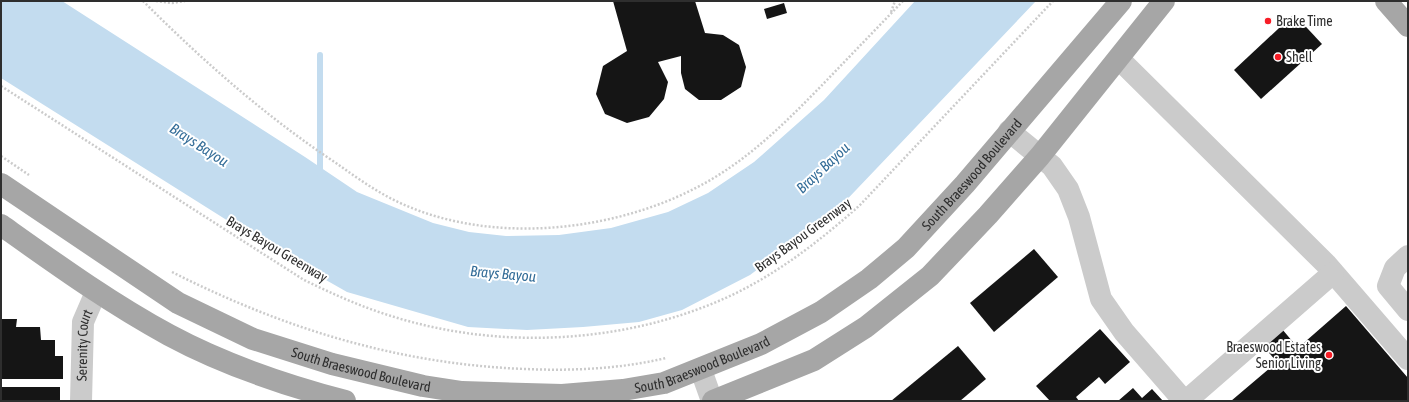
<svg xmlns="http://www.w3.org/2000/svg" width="1409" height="402" font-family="'Asap Condensed',sans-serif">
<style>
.water{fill:#c3dcef}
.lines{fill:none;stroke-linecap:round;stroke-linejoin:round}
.stream{stroke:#c3dcef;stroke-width:6}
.building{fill:#151515}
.path{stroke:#cbcbcb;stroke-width:2.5;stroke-dasharray:2 2;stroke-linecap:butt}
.minor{stroke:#cbcbcb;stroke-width:22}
.major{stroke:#a6a6a6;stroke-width:22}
.poi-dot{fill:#f71d26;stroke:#fff;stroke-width:1.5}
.labels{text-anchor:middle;stroke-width:4;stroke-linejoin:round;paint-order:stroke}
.poi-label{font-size:14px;fill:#2e2e2e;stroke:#fff;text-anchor:start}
.street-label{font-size:14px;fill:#2e2e2e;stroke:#fff}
.water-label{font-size:15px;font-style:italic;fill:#346d98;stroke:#fff}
</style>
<rect width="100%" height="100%" fill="#fff"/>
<polygon class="water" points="1,1 62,1 305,157 357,192 433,223 469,232 506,236 559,235 611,228 668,212 708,193 754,162 824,100 915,1 1036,1 836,211 750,275 682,310 639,322 583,327 527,330 468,327 347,292 282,255 1,78"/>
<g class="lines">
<polyline class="stream" points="320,175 320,55"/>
</g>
<g class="building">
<polygon points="613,1 695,1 705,33 723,35 739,45 746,67 741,87 721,100 699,100 685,89 681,73 681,56 658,62 668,82 664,99 649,117 627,123 605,114 596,94 603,66 627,51"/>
<polygon points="784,3 787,13 767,19 764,9"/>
<polygon points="1294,14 1322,44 1261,99 1234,70"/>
<polygon points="1034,249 1058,277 994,332 970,303"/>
<polygon points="1346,306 1408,378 1408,401 1231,401 1277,362 1263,346 1282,329 1298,348"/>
<polygon points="1,319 17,319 16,327 40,327 41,340 55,340 55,356 63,356 63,379 1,379"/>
<polygon points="1100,329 1130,362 1105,384 1099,377 1076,397 1079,401 1050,401 1036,386"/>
<polygon points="958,346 986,379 960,401 891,401"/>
<rect x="1" y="387" width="59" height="14"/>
<polygon points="1133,388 1142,398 1152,389 1163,401 1118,401"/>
</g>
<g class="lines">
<g class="path">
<path d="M143 1C202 60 265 116 336 163 353 175 371 188 390 198 486 248 621 233 712 179 756 153 792 116 827 80 852 54 878 27 903 1"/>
<polyline points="156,1 172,3 185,1"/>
<polyline points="891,12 895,1"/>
<path d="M1 86 304 280C331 293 357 305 385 314 493 350 617 345 721 300 772 278 819 242 860 205L1053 1"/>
<polyline points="1,156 29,175"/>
<path d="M172 272C285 329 398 364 525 369 572 371 620 369 666 358"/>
</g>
<g class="minor">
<polyline points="1119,59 1326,264 1408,359"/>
<polyline points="1009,131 1052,166 1068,189 1079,217 1101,299 1124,332 1184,401"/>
<polyline points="1408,256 1395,268 1388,286 1408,310"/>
<polyline points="701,370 712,401"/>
<path id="s1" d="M81 401 83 322 96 292"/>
<polyline points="1186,401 1333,273"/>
</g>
<g class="major">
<polyline points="1386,1 1408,26"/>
<path id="s2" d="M1 184 178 303 253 339 332 364 423 386 462 392 562 395 623 390 664 383 761 344 821 312 869 279 906 248 965 184 1121 1"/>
<path d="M1 225C56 264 110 303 169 335 221 363 288 386 345 401"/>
<polyline points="713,401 814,360 866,327 930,276 988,215 1040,156 1164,1"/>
</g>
</g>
<g class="poi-dot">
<circle cx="1268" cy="21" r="4"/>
<circle cx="1278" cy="57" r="4"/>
<circle cx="1329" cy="355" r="4"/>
</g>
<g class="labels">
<g class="poi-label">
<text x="1276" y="26">Brake Time</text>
<text x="1286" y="62">Shell</text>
<text x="1321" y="352" text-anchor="end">Braeswood Estates<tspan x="1321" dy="16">Senior Living</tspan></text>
</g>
<g class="street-label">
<text dy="5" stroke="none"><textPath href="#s2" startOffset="1093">South Braeswood Boulevard</textPath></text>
<text transform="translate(803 235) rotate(-36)" y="5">Brays Bayou Greenway</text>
<text transform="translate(277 249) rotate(31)" y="5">Brays Bayou Greenway</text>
<text dy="5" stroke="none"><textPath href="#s1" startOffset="56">Serenity Court</textPath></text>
<text dy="5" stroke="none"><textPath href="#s2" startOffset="757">South Braeswood Boulevard</textPath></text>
<text dy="5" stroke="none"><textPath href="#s2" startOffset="409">South Braeswood Boulevard</textPath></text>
</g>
<g class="water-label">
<text transform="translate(199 145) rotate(33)" y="5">Brays Bayou</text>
<text transform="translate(823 168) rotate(-43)" y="5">Brays Bayou</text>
<text transform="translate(503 274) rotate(5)" y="5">Brays Bayou</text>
</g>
</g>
<rect width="1409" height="402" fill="none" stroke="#2e2e2e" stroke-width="4"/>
</svg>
